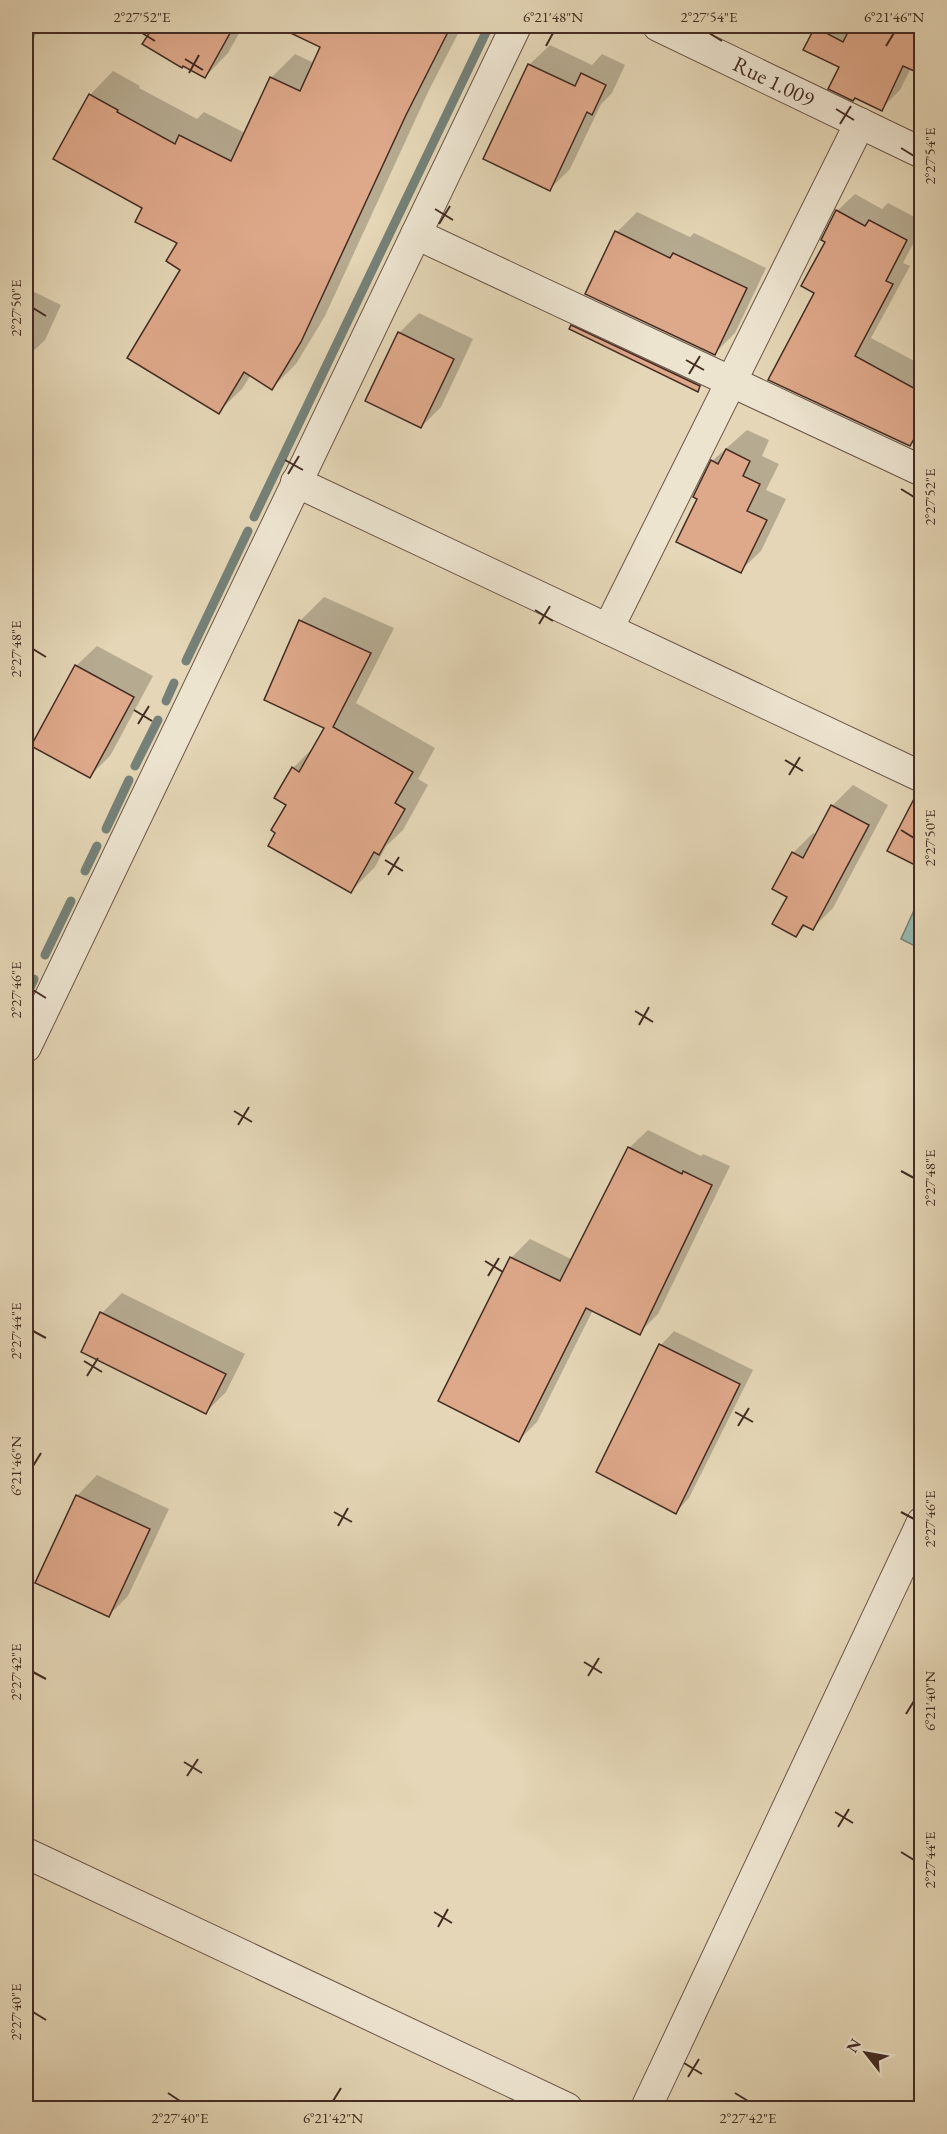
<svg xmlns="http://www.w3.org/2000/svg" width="947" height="2134" font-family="'EB Garamond',serif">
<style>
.water{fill:#95b9b0;stroke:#758178;stroke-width:1.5}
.shadow{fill:#0003}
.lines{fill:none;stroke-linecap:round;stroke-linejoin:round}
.stream{stroke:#758178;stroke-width:9}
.building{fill:#dea88a;stroke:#442c23;stroke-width:1.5}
.street-casing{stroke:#6c5648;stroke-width:32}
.street{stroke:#ede4d0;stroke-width:30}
.ticks{fill:none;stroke:#442c23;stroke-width:2}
.labels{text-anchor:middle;stroke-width:6;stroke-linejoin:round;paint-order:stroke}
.street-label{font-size:22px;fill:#442c23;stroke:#ede4d0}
.neatline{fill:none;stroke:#442c23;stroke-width:2}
.ticks-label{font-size:15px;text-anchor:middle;fill:#442c23}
</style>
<rect width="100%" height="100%" fill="#e4d6b6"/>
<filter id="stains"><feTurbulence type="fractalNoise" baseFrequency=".00333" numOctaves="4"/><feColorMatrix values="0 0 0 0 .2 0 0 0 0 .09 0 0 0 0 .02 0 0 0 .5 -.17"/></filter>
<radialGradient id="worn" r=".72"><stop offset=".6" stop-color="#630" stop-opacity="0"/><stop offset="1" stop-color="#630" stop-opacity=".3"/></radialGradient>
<polygon class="water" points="921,895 922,949 921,949 901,939"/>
<g class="shadow">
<polygon points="26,26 40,26 26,55"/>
<polygon points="155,26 243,26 228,53 205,77 144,43"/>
<polygon points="280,26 462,26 429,90 325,316 296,364 272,388 251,375 242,389 218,412 182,270 179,243 144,208 90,95 113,71 140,86 139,88 197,119 204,112 245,133 271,78 295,54 314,63 322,46"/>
<polygon points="819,26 922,26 922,73 911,68 900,90 881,109 841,67 816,28"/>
<polygon points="550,45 592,65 602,54 625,65 612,93 601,104 570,169 550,189 529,65"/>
<polygon points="855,194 882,209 888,203 922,221 922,227 903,263 910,266 871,338 922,365 922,433 910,445 770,379 816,293 827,241 837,211"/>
<polygon points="637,212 690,237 694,233 766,268 735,333 715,353 617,232"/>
<polygon points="26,288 61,305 45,340 26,358"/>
<polygon points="592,306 717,370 697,390 572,326"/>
<polygon points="419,313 473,339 441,407 421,427 399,333"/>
<polygon points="747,430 769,440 762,456 779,464 766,490 786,499 761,551 740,571 699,498 712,461"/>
<polygon points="324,597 394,628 356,703 435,748 418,779 428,785 403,830 386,846 375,867 351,891 288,804 293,768 316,745 326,728 300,621"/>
<polygon points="97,646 153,676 110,756 90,776 33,745 76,666"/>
<polygon points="853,785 888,805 833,908 813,928 806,925 796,935 789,896 793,853 813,833 817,835 833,805"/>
<polygon points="922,800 922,867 890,850 909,813"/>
<polygon points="648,1130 701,1156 703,1154 730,1166 658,1314 639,1333 593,1310 537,1422 518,1441 511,1258 530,1239 573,1260 629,1148"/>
<polygon points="122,1293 245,1354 226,1392 206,1412 83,1351 102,1313"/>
<polygon points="674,1331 753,1370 689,1498 676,1512 661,1345"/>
<polygon points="97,1475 169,1509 128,1596 108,1616 77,1496"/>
</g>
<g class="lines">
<g class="stream">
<polyline points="254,517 489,26"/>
<polyline points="186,661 248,531"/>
<polyline points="166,701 174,683"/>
<polyline points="135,766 158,720"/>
<polyline points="106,829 129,780"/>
<polyline points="85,871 97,846"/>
<polyline points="45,955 71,901"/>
<polyline points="26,996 34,979"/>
</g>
</g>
<g class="building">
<polygon points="154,26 234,26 205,78 183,66 182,68 142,44"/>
<polygon points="276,26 451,26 406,115 301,342 272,390 244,372 219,414 127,358 180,270 166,261 177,243 135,222 142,208 53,159 89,94 118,110 117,112 175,144 179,135 231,161 270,77 300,91 320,47"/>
<polygon points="851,26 921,26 921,74 903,66 882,111 855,98 853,101 828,89 839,67 803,50 815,27 843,42"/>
<polygon points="528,64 575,86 581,73 606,85 592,115 587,112 550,191 483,159"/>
<polygon points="836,210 865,226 869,220 907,240 886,281 893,284 855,356 921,392 921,426 910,446 768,380 814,293 801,286 825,242 821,240"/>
<polygon points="615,231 670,258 673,253 747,288 715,355 585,294"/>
<polygon points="571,325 700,386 698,392 569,329"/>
<polygon points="398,332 454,359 421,428 365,401"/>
<polygon points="726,449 750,461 743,476 760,484 747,511 767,520 741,573 676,542 697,499 693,497 711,460 718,464"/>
<polygon points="299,620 371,653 333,727 413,772 395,803 405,809 379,855 374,852 351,893 268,846 275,833 271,830 286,805 274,798 292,767 299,772 324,728 264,700"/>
<polygon points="75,665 134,697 90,778 31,746"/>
<polygon points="917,793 921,794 921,868 887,851"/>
<polygon points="831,805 869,825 813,930 803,925 796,937 772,924 787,897 772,889 792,852 803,858"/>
<polygon points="628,1147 682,1174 683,1171 712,1185 640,1335 586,1308 519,1442 438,1401 510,1257 560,1281"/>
<polygon points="100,1312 226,1374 206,1414 81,1352"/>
<polygon points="659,1344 740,1384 676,1514 596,1472"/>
<polygon points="76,1495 150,1529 109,1617 35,1583"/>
</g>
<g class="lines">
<g class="street-casing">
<g id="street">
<polyline points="658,26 922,153"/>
<polyline points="416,234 922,471"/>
<polyline points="296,482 922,777"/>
<polyline points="608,629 860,123"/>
<polyline points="26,1047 516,26"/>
<polyline points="26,1853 567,2108"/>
<polyline points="646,2108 922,1522"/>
</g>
</g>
<use href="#street" class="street"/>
</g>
<path class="ticks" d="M142 33 155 41M709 33 722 41M546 46 553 33M886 46 894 33M185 59 203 70M189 73 199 55M836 109 854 120M840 124 851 106M901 148 914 156M435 209 453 220M439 224 450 206M33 308 46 316M686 360 704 370M689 374 700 356M285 460 303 470M288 474 299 456M901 489 914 497M535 610 553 621M539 624 550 606M33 649 46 657M134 710 152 721M138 724 149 706M785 760 803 771M789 775 800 757M901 830 914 838M385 860 403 871M388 875 399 857M33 990 46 998M635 1011 653 1022M639 1025 649 1007M234 1111 252 1122M238 1125 249 1107M901 1171 914 1178M485 1261 503 1272M488 1276 499 1258M33 1331 46 1338M84 1361 102 1372M87 1376 98 1358M735 1412 753 1422M738 1426 749 1408M33 1466 41 1453M334 1512 352 1522M901 1512 914 1519M338 1526 348 1508M584 1662 602 1673M33 1672 46 1679M588 1676 599 1658M906 1714 914 1701M184 1762 202 1773M187 1776 198 1759M835 1812 853 1823M838 1827 849 1809M901 1852 914 1860M434 1912 452 1923M438 1927 448 1909M33 2012 46 2020M684 2063 702 2074M688 2077 699 2059M168 2093 180 2101M735 2093 748 2101M333 2101 341 2088"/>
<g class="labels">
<g class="street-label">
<text transform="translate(774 81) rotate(26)" y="8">Rue 1.009</text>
</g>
</g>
<rect width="947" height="2134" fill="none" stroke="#e4d6b6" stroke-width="66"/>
<g transform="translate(866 2053) rotate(301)" stroke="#ede4d0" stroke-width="4.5" paint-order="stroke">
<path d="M0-4.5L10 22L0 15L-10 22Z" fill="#442c23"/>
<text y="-9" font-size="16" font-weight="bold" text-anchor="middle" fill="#442c23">N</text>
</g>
<rect x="33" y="33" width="881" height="2068" class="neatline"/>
<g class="ticks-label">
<text x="142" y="22">2°27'52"E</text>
<text x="553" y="22">6°21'48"N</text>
<text x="709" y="22">2°27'54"E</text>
<text x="894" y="22">6°21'46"N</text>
<text transform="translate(930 156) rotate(-90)" y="5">2°27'54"E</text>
<text transform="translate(16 308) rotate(-90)" y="5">2°27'50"E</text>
<text transform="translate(930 497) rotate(-90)" y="5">2°27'52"E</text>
<text transform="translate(16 649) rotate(-90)" y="5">2°27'48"E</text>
<text transform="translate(930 838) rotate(-90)" y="5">2°27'50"E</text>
<text transform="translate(16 990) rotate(-90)" y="5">2°27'46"E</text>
<text transform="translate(930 1178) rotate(-90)" y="5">2°27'48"E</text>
<text transform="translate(16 1331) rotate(-90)" y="5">2°27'44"E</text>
<text transform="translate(16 1466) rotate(-90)" y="5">6°21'46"N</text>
<text transform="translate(930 1519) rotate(-90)" y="5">2°27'46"E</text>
<text transform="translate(16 1672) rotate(-90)" y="5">2°27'42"E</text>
<text transform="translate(930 1701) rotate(-90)" y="5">6°21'40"N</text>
<text transform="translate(930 1860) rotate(-90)" y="5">2°27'44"E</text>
<text transform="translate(16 2012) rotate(-90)" y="5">2°27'40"E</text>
<text x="180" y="2123">2°27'40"E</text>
<text x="333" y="2123">6°21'42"N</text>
<text x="748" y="2123">2°27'42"E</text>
</g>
<rect width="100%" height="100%" filter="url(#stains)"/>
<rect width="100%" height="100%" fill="url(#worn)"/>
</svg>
